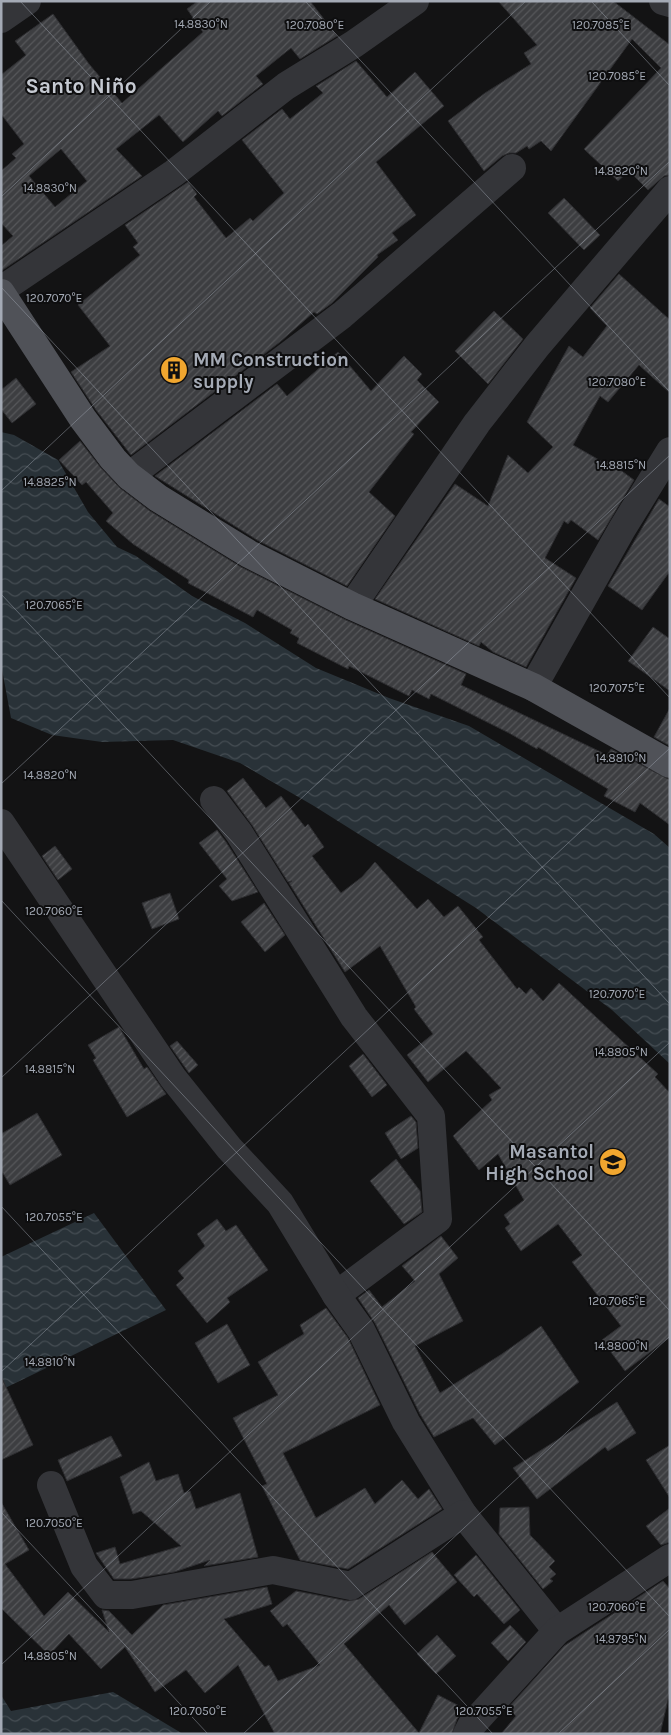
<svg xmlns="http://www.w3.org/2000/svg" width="671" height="1735" font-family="Karla,sans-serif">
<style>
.water{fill:url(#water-waves)}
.building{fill:url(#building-hatch);stroke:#2d2d30;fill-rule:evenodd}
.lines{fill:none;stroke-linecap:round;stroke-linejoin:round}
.minor{stroke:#343539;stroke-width:28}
.major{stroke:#505258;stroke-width:28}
.ticks{fill:none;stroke:#a4aab5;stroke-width:1;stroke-opacity:0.45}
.labels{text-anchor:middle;stroke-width:4;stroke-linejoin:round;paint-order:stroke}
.poi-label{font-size:19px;font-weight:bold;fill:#a4aab5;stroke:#0e0e0f;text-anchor:start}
.quarter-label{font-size:21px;font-weight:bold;fill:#c5c9d1;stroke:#0e0e0f}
.ticks-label{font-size:12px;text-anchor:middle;fill:#a4aab5;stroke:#0e0e0f;stroke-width:4;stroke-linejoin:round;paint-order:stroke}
</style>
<defs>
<pattern id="water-waves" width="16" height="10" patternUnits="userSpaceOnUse" patternTransform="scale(1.25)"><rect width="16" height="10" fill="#293238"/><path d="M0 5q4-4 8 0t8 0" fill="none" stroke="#454d53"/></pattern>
<pattern id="building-hatch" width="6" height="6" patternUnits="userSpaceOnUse" patternTransform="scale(1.25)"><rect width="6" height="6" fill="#3d3e41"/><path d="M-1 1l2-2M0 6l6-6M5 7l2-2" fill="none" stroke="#56575a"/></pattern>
</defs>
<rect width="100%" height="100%" fill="#131314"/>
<g class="water">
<polygon points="1,432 14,435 58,460 88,512 117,547 136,556 192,596 245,623 316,668 389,698 469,726 654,834 670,848 670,1064 612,1010 476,908 314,806 240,763 173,740 102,742 52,735 11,718 1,664"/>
<polygon points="94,1213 166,1310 1,1390 1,1257"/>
<polygon points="113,1692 183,1734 1,1734 1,1695 11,1711"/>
</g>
<g class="building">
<path d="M198 1H310L337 36 300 59 291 48 256 76 263 84 222 116 218 111 183 142 159 115 116 149 142 176 1 271V246L13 236 1 223V171L16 158 12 154 24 144 1 114V75L26 55 15 41 53 14 89 64 122 103 203 32 187 9ZM61 149 87 181 55 207 29 176Z"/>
<polygon points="498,1 613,1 670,45 670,175 664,176 648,190 629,171 618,181 584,149 661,68 632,39 551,151 541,141 529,149 527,146 516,153 509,153 502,156 484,171 448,121 485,93 531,64 524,53 537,45"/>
<polygon points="356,61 387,97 415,72 444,106 376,162 416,215 392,233 398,240 377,255 378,257 332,303 317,314 314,312 280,342 131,455 96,410 71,372 110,346 78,305 140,255 133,247 138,243 125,225 188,182 197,194 194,197 226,238 250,218 253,221 284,193 242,140 282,109 290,119 323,93 316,86 318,85"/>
<polygon points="564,198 600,235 584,250 548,213"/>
<polygon points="619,274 670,320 670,393 639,365 608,402 600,396 573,445 606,464 608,461 634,480 598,540 571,520 568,524 564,521 545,558 576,578 526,667 493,652 481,642 479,646 375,599 455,484 488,506 508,455 528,473 553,447 527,422 569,346 583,357 607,326 590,308"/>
<polygon points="494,311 523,339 488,384 455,351"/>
<polygon points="338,352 371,391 404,356 422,374 417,380 439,402 411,432 414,434 369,492 395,516 347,586 257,540 155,476 277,384 287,396"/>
<polygon points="16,378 36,404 12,423 1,409 1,390"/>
<polygon points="80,441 101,468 120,488 150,511 241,567 346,620 466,674 461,685 607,755 611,749 670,780 670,825 640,803 635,812 604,796 608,789 538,747 537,749 509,733 431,694 429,699 412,690 409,696 349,666 348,669 297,643 299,638 290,633 292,630 257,610 253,617 188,583 189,580 133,544 106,521 113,513 86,482 82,485 59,460"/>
<polygon points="659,499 670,507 670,571 642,610 608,586"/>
<polygon points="653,627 670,639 670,691 628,661"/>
<polygon points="670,708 670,746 654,737"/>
<polygon points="243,778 266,808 281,796 305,827 308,824 324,847 312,856 341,893 362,877 375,862 417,909 428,899 444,917 458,906 483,937 479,940 517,989 519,987 526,994 531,988 543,1001 559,983 658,1074 655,1077 670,1093 670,1337 625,1371 602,1340 621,1326 572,1262 582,1255 558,1224 521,1251 505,1228 510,1224 504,1215 524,1200 498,1154 479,1170 453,1136 492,1100 489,1095 501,1088 466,1051 428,1082 407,1055 433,1034 414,1009 416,1007 380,946 345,972 289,883 292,881 288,882 252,825 227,791"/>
<polygon points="217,830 226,842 258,892 232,901 219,886 227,879 199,843"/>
<polygon points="55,846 72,869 58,880 42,856"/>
<polygon points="170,893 179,919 152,929 142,903"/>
<polygon points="264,903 285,935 265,952 241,922"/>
<polygon points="119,1027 144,1069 147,1067 166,1094 127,1117 93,1060 96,1058 88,1045"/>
<polygon points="177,1041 198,1065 189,1073 170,1046"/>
<polygon points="363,1054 387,1085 372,1097 349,1066"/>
<polygon points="37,1113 62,1155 10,1185 1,1170 1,1134"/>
<polygon points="411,1116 416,1122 418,1148 401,1159 385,1133"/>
<polygon points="396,1159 420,1191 422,1212 404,1224 370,1181"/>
<polygon points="217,1219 226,1231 236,1225 268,1270 227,1298 230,1302 207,1323 176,1285 184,1278 178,1271 205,1246 197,1234"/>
<polygon points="441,1236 458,1258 439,1274 463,1321 415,1346 440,1393 502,1354 541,1326 579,1382 495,1445 473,1418 434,1437 420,1414 375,1323 358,1298 369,1290 382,1307 415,1281 402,1266"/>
<polygon points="326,1308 348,1338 380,1405 283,1453 316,1518 365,1488 375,1504 402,1480 418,1499 429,1489 442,1509 348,1569 300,1560 262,1486 267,1484 233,1418 278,1395 258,1362 304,1334 300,1325"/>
<polygon points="227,1324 250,1365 218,1383 195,1343"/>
<polygon points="1,1376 33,1445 1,1460"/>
<polygon points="617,1402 636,1433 608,1451 605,1447 537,1499 513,1468"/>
<polygon points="111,1436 122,1456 67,1481 58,1460"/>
<polygon points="670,1445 670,1498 646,1460"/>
<polygon points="149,1462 156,1481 178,1474 184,1493 190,1491 196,1509 240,1493 258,1557 204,1566 210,1560 174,1572 131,1579 114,1579 96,1553 115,1547 120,1564 181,1546 141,1511 133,1514 120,1477"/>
<polygon points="1,1502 29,1550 5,1564 44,1616 68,1592 109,1632 102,1610 109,1611 132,1635 163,1605 267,1587 272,1604 224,1619 265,1667 269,1665 278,1681 320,1665 287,1624 283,1627 270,1611 296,1591 348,1601 359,1599 432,1552 457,1582 405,1625 389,1605 344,1644 419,1733 438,1695 465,1709 457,1719 452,1734 275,1734 238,1665 205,1693 186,1670 155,1692 125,1647 101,1669 69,1634 49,1655 1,1608"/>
<polygon points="529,1507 530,1535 555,1561 549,1567 556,1574 550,1579 553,1581 543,1589 499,1534 500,1508"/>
<polygon points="670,1508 670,1542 661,1545 646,1526"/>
<polygon points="476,1555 520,1610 504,1624 477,1594 474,1597 454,1575"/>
<polygon points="663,1581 670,1589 670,1691 660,1734 501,1734 516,1716 508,1708 564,1646"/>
<polygon points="510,1625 526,1642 508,1661 491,1643"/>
<polygon points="437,1635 456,1656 436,1674 417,1654"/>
</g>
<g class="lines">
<g class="minor">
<polyline points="663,1 670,3"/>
<polyline points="1,19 27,1"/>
<polyline points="1,290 174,173 286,86 354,44 415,1"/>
<polyline points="129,476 342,315 512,168"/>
<polyline points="352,606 477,423 537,346 670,190"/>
<polyline points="533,687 622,529 670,451"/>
<polyline points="214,800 239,833 354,1017 431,1116 438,1219 336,1295"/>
<polyline points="1,823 173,1078 229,1148 280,1203 336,1295 361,1330 406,1422 463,1514 557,1631"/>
<polyline points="51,1485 84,1566 106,1595 132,1595 273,1570 351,1586 463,1514"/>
<polyline points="467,1734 471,1726 557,1631 670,1558"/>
</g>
<polyline class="major" points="1,293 83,419 113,459 129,476 158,498 249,554 352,606 533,687 670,764"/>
</g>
<path class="ticks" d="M20 1 670 698M305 1 670 392M591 1 670 86M1 197 211 1M1 287 670 1004M1 491 526 1M1 594 670 1311M1 784 670 161M1 900 670 1617M1 1078 670 455M1 1206 493 1734M1 1372 670 748M1 1512 208 1734M1 1665 670 1042M243 1734 670 1336M558 1734 670 1629"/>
<defs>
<g id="building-disc" transform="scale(1.4375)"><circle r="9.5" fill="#f0a62f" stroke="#0e0e0f"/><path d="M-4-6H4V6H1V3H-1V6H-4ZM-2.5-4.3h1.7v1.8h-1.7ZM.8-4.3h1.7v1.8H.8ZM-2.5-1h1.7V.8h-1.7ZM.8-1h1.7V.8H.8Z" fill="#111"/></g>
<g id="school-disc" transform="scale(1.4375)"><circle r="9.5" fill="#f0a62f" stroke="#0e0e0f"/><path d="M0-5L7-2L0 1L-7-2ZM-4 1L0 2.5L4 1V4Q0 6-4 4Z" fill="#111"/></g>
</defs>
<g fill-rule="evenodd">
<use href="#building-disc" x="174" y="370"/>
<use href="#school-disc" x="613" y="1162"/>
</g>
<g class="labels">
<g class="poi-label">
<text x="193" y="366">MM Construction<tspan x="193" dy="22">supply</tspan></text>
<text x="594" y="1158" text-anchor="end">Masantol<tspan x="594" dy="22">High School</tspan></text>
</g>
<g class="quarter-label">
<text x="81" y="93">Santo Niño</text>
</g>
</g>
<g class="ticks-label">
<text x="201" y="28">14.8830°N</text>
<text x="315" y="29">120.7080°E</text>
<text x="601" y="29">120.7085°E</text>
<text x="617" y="80">120.7085°E</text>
<text x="621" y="175">14.8820°N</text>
<text x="50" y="192">14.8830°N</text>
<text x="54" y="302">120.7070°E</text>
<text x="617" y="386">120.7080°E</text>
<text x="621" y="469">14.8815°N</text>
<text x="50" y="486">14.8825°N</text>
<text x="54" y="609">120.7065°E</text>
<text x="617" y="692">120.7075°E</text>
<text x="621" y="762">14.8810°N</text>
<text x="50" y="779">14.8820°N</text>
<text x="54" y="915">120.7060°E</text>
<text x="617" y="998">120.7070°E</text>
<text x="621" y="1056">14.8805°N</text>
<text x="50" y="1073">14.8815°N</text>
<text x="54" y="1221">120.7055°E</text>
<text x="617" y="1305">120.7065°E</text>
<text x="621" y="1350">14.8800°N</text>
<text x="50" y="1366">14.8810°N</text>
<text x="54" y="1527">120.7050°E</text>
<text x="617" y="1611">120.7060°E</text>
<text x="621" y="1643">14.8795°N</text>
<text x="50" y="1660">14.8805°N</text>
<text x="198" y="1715">120.7050°E</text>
<text x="484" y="1715">120.7055°E</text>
</g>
<rect width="671" height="1735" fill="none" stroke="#a4aab5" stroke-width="5"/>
</svg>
